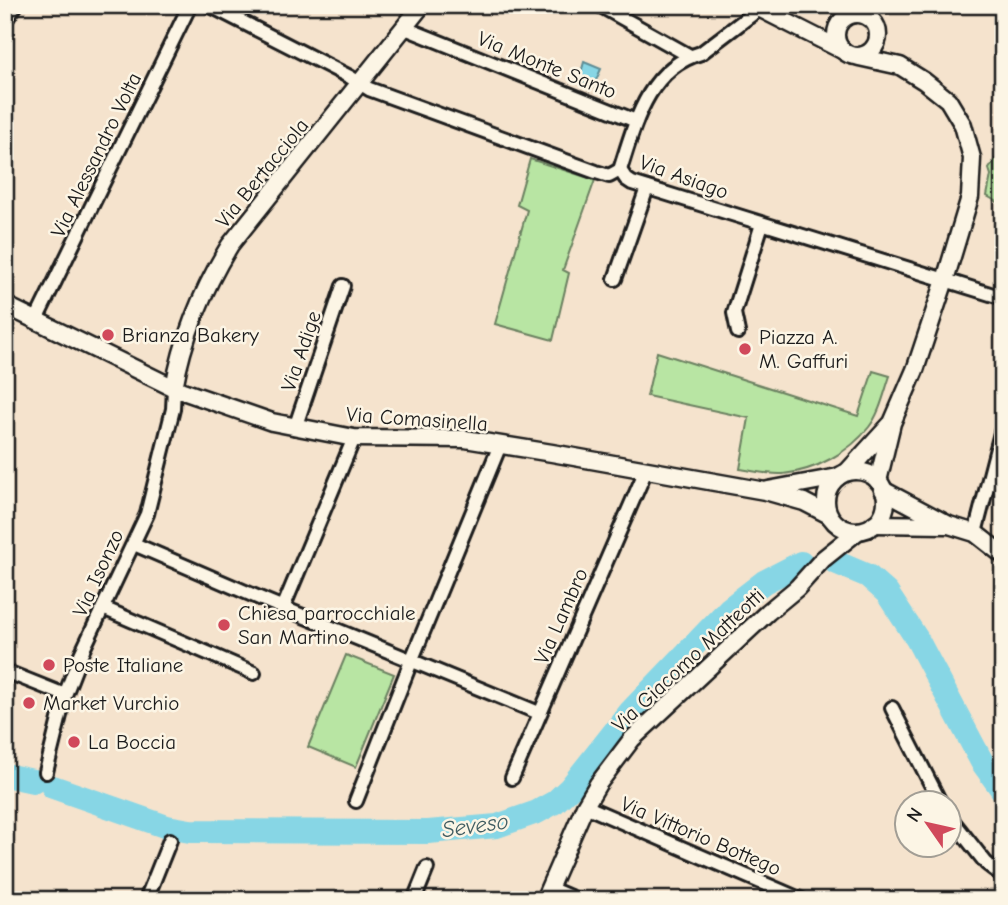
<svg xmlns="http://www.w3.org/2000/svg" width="1008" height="905" font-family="'Comic Neue',sans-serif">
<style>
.green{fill:#b8e5a3;stroke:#6a8060;stroke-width:2}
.water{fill:#87d6e5;stroke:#5c8c95;stroke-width:2}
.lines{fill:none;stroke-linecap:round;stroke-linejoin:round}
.river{stroke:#87d6e5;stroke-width:24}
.street-casing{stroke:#1c1c1c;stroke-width:18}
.secondary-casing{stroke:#1c1c1c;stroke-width:21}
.street{stroke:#fcf5e5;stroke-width:12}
.secondary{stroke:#fcf5e5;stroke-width:16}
.poi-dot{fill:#d1495b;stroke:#fcf5e5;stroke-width:2.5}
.labels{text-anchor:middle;stroke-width:5;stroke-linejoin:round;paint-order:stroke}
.street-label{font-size:21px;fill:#1c1c1c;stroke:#fcf5e5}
.poi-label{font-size:21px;fill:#1c1c1c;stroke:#fcf5e5;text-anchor:start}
.water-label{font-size:23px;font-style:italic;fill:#415d62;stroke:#fcf5e5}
</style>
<rect width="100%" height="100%" fill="#f5e3cd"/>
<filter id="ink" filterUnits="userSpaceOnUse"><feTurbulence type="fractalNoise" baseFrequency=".0143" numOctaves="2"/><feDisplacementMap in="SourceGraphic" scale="14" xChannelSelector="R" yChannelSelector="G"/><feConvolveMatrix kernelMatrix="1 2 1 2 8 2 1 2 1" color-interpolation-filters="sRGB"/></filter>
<g filter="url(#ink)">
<g class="green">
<polygon points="1003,147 1003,205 987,196 991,175 989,169"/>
<polygon points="530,159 595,180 563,270 569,273 553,340 495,324 527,210 517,205"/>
<path d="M657 352 858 416 873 371 890 376C884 393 880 413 869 427 850 452 815 471 783 474 769 475 754 471 740 469L749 418 647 396Z"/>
<polygon points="346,655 394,674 356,767 308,747"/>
</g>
<polygon class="water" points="584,62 601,69 593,87 581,82 582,78 580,76"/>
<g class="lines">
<g class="river">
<polyline points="835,562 868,576 887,593 917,639 982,762 1003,791"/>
<polyline points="5,775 33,781"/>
<polyline points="53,787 167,827 190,831 428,832 497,826 537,812 555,802 570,788 631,711 729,609 764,582 801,563"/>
</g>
<g class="street-casing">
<g id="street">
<polyline points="209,5 350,77 369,89 596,172 609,176 620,170"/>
<polyline points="599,5 690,56"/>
<polyline points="867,5 873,21"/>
<polyline points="846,18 850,5"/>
<polyline points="5,21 16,5"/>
<polyline points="405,28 636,121"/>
<polyline points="620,170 626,179 632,183 1003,298"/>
<path d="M620 170C635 123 648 68 701 53L759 9"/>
<polyline points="615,279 647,188"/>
<polyline points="36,320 190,5"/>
<polyline points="738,332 734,313 762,224"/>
<polyline points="295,428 343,286"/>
<polyline points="975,533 1003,425"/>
<polyline points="134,544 264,600 539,713"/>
<polyline points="103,608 254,673"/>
<polyline points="283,608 354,438"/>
<polyline points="5,671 65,695"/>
<polyline points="892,708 941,804"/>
<polyline points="46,772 65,695 81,654 147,514 173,409 174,388"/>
<polyline points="512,778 646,470"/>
<polyline points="356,801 412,659 500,445"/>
<polyline points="585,806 802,900"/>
<polyline points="948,815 986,863 1003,876"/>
<polyline points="549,888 577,900"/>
<polyline points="146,900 170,840"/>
<polyline points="414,900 427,868"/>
</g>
</g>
<g class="secondary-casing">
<g id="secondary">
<polyline points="753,5 842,50"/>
<circle cx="857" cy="35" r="21"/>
<polyline points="859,57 900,66 924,81 948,100 963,125 972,158 970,197 945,280 915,370 892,423 878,481"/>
<polyline points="5,305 174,388 272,422 354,438 465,439 552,453 765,491 804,502 829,515"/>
<path d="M174 388C183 336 202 291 230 245L422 5"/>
<circle cx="856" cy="501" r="30"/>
<polyline points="847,472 890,425"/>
<polyline points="768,490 838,477"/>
<polyline points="883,490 949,525 975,533 1003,555"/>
<polyline points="874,524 946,525"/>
<polyline points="544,900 585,806 598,784 632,739 768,612 797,588 823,559 858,531"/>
</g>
</g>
<use href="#street" class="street"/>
<use href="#secondary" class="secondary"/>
</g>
</g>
<g class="poi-dot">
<circle cx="108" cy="335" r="7"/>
<circle cx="745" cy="349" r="7"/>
<circle cx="224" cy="625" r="7"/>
<circle cx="49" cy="665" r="7"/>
<circle cx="29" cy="703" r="7"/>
<circle cx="74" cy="742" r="7"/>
</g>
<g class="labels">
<g class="street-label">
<text transform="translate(547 65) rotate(22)" y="7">Via Monte Santo</text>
<text transform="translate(96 155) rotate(-64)" y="7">Via Alessandro Volta</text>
<text transform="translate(262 173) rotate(-51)" y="7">Via Bertacciola</text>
<text transform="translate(684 177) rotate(20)" y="7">Via Asiago</text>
<text transform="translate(301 351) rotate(-71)" y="7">Via Adige</text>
<text transform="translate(417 419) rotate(4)" y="7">Via Comasinella</text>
<text transform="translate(98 573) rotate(-65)" y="7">Via Isonzo</text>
<text transform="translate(561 616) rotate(-66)" y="7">Via Lambro</text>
<text transform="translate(688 660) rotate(-43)" y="7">Via Giacomo Matteotti</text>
<text transform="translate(701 836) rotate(23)" y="7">Via Vittorio Bottego</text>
</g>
<g class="poi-label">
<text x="122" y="342">Brianza Bakery</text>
<text x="759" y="344">Piazza A.<tspan x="759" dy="24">M. Gaffuri</tspan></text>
<text x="238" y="620">Chiesa parrocchiale<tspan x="238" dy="24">San Martino</tspan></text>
<text x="63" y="672">Poste Italiane</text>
<text x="43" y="710">Market Vurchio</text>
<text x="88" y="749">La Boccia</text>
</g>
<g class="water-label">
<text transform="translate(475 825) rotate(-8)" y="8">Seveso</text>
</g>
</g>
<rect width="1008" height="905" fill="none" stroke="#fcf5e5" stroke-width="28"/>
<rect x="14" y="14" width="980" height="877" fill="none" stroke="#1c1c1c" stroke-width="2.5" filter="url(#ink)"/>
<g transform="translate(928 824) rotate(304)"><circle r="33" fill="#fcf5e5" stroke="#a29e95" stroke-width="2"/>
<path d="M0-5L12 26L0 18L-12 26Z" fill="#d1495b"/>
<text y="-10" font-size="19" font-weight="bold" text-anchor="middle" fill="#1c1c1c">N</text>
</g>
</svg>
